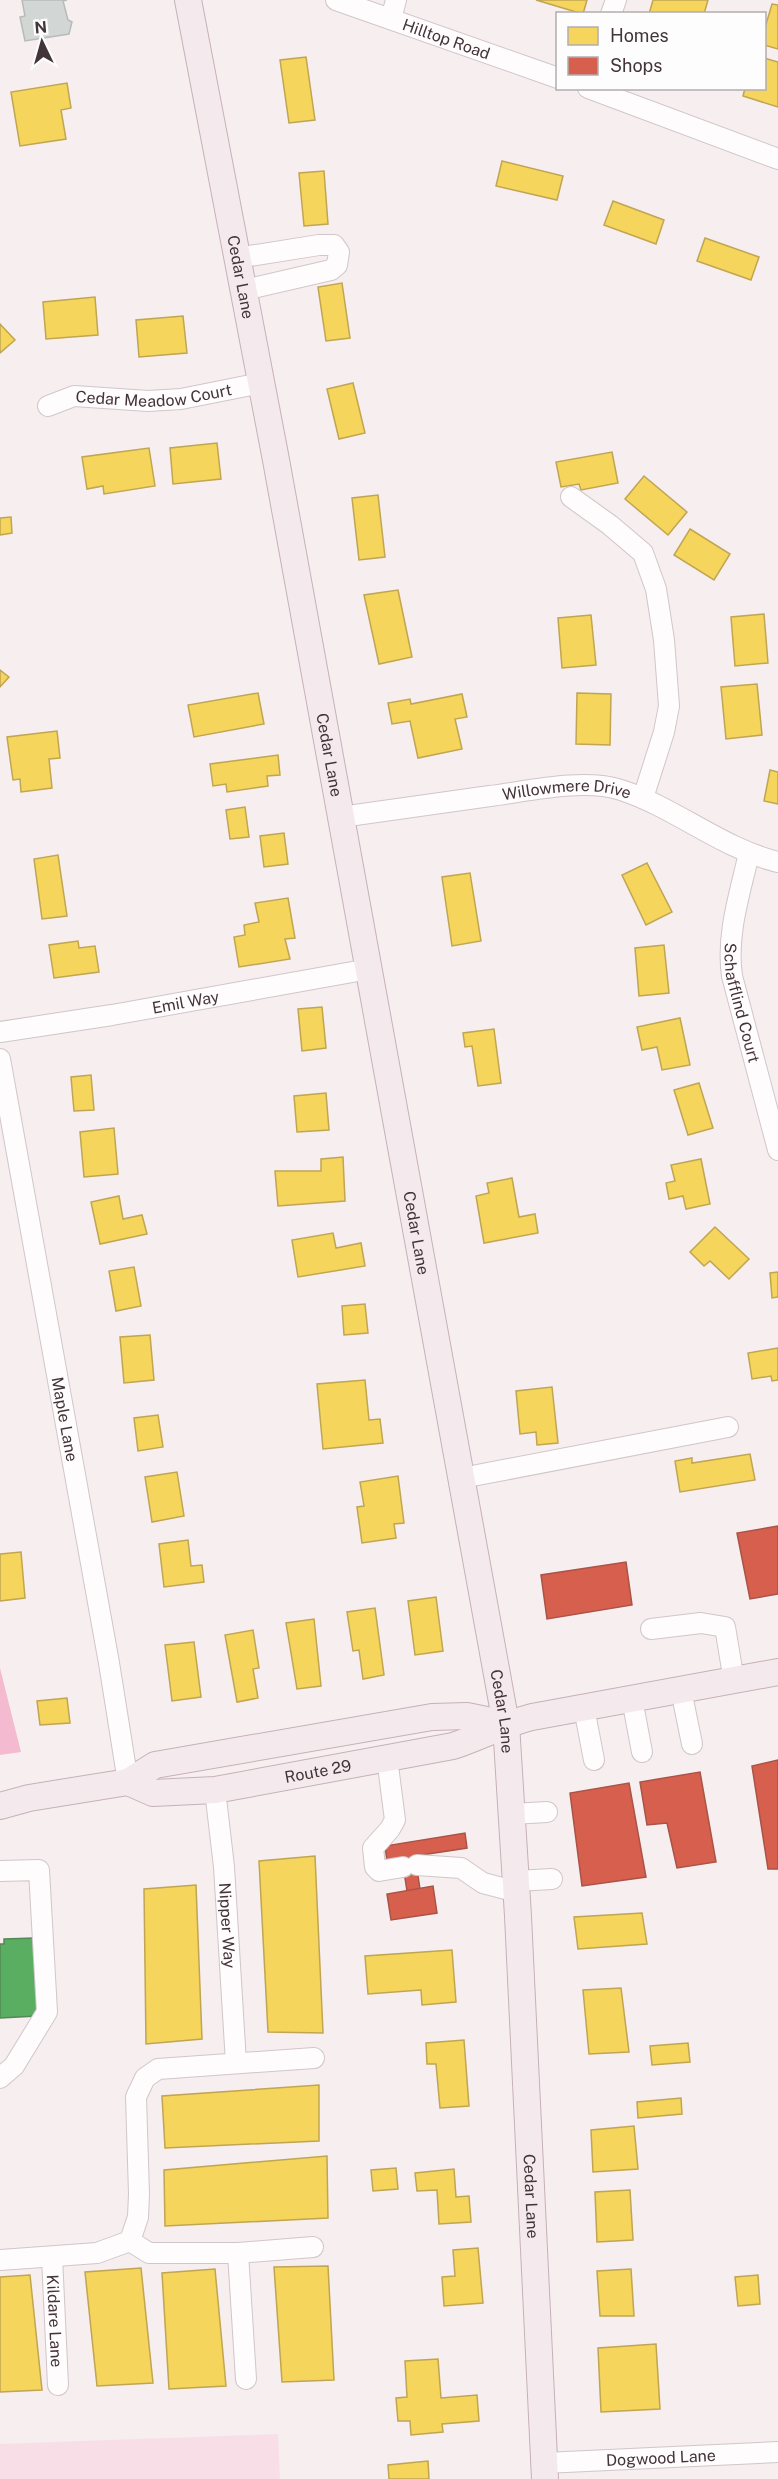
<svg xmlns="http://www.w3.org/2000/svg" width="778" height="2479" font-family="'Public Sans',sans-serif">
<style>
.green{fill:#f8dfe7}
.forest{fill:#f4bbd0}
.homes{fill:#f6d55c;stroke:#c0a552;stroke-width:1.5}
.shops{fill:#d6604d;stroke:#aa5347;stroke-width:1.5}
.public{fill:#5aae61;stroke:#538955;stroke-width:1.5}
.building{fill:#d2d6d4;stroke:#b8bbba;stroke-width:1.5}
.lines{fill:none;stroke-linecap:round;stroke-linejoin:round}
.minor-casing{stroke:#d1c6c9;stroke-width:22}
.major-casing{stroke:#c6b1b8;stroke-width:28}
.minor{stroke:#fefcfd;stroke-width:20}
.major{stroke:#f4eaed;stroke-width:26}
.labels{text-anchor:middle;stroke-width:6;stroke-linejoin:round;paint-order:stroke}
.street-label{font-size:16px;fill:#433439;stroke:#fcfdfc}
</style>
<rect width="100%" height="100%" fill="#f7eef0"/>
<polygon class="green" points="278,2434 280,2479 0,2479 0,2444"/>
<polygon class="forest" points="0,1668 21,1752 0,1755"/>
<g class="homes">
<polygon points="536,0 587,0 583,14"/>
<polygon points="653,0 708,0 704,14 649,14"/>
<polygon points="772,4 778,5 778,49 764,45 764,31"/>
<polygon points="306,57 315,120 289,123 280,60"/>
<polygon points="764,58 778,62 778,107 743,96 745,88 764,88"/>
<polygon points="67,83 71,108 61,110 66,139 20,146 11,92"/>
<polygon points="502,161 563,176 557,200 496,186"/>
<polygon points="324,171 328,224 304,226 299,173"/>
<polygon points="613,201 664,220 656,244 604,225"/>
<polygon points="705,238 759,257 751,280 697,261"/>
<polygon points="342,283 350,338 326,341 318,287"/>
<polygon points="95,297 98,335 46,339 43,302"/>
<polygon points="183,316 187,353 139,357 136,320"/>
<polygon points="0,324 15,340 0,353"/>
<polygon points="353,383 365,433 339,439 327,389"/>
<polygon points="217,443 221,479 173,484 170,448"/>
<polygon points="149,448 155,486 104,494 103,486 87,489 82,457"/>
<polygon points="612,452 618,483 581,490 579,484 561,487 556,462"/>
<polygon points="644,476 687,512 668,535 625,499"/>
<polygon points="378,495 385,557 359,560 352,498"/>
<polygon points="11,517 12,533 0,535 0,518"/>
<polygon points="690,529 730,554 714,580 674,555"/>
<polygon points="398,590 412,657 379,664 364,595"/>
<polygon points="764,614 768,663 735,666 731,617"/>
<polygon points="591,615 596,665 562,668 558,618"/>
<polygon points="0,670 9,677 0,687"/>
<polygon points="757,684 762,735 726,739 721,687"/>
<polygon points="258,693 264,724 194,737 188,705"/>
<polygon points="577,693 611,694 610,745 576,744"/>
<polygon points="462,694 467,717 455,719 462,749 418,758 410,721 392,724 388,703 410,699 411,704"/>
<polygon points="57,731 60,758 49,759 52,788 21,792 20,779 13,780 7,737"/>
<polygon points="278,755 280,775 267,776 268,786 227,792 226,784 213,786 210,764"/>
<polygon points="770,770 778,772 778,804 764,801"/>
<polygon points="245,807 249,837 230,839 226,810"/>
<polygon points="284,833 288,864 264,867 260,836"/>
<polygon points="58,855 67,916 42,919 34,859"/>
<polygon points="647,863 672,912 646,925 622,875"/>
<polygon points="470,873 481,941 452,946 442,877"/>
<polygon points="288,898 295,938 285,939 290,959 239,967 234,937 245,935 244,925 259,922 255,903"/>
<polygon points="78,941 79,948 95,946 99,972 54,978 49,945"/>
<polygon points="664,945 669,993 639,996 635,948"/>
<polygon points="322,1007 326,1048 302,1051 298,1009"/>
<polygon points="680,1018 690,1065 662,1070 657,1047 642,1050 637,1027"/>
<polygon points="494,1029 501,1083 478,1086 472,1046 465,1047 463,1033"/>
<polygon points="91,1075 94,1110 74,1111 71,1077"/>
<polygon points="699,1083 713,1128 688,1135 674,1090"/>
<polygon points="326,1093 329,1130 297,1132 294,1096"/>
<polygon points="114,1128 118,1174 84,1177 80,1132"/>
<polygon points="343,1157 345,1201 278,1206 275,1171 321,1171 321,1159"/>
<polygon points="701,1159 710,1204 686,1209 683,1196 669,1199 666,1183 675,1181 671,1165"/>
<polygon points="512,1178 519,1217 535,1214 538,1233 484,1243 476,1196 489,1193 487,1183"/>
<polygon points="119,1196 123,1219 142,1215 147,1234 100,1244 91,1202"/>
<polygon points="715,1227 749,1259 729,1279 710,1261 704,1266 690,1252"/>
<polygon points="333,1233 336,1248 361,1243 365,1266 298,1277 292,1240"/>
<polygon points="134,1267 141,1306 116,1311 109,1271"/>
<polygon points="778,1272 778,1297 772,1298 770,1273"/>
<polygon points="365,1304 368,1333 344,1335 342,1306"/>
<polygon points="150,1335 154,1380 124,1383 120,1337"/>
<polygon points="778,1348 778,1380 772,1381 771,1376 752,1379 748,1353"/>
<polygon points="365,1380 369,1420 380,1419 383,1443 323,1449 317,1384"/>
<polygon points="552,1387 558,1443 537,1445 536,1432 520,1434 516,1391"/>
<polygon points="158,1415 163,1447 138,1451 134,1418"/>
<polygon points="750,1454 755,1480 680,1492 675,1461 692,1458 692,1463"/>
<polygon points="177,1472 184,1516 152,1522 145,1477"/>
<polygon points="398,1476 404,1523 394,1524 396,1538 362,1543 357,1507 364,1506 360,1482"/>
<polygon points="188,1540 191,1566 202,1565 204,1582 164,1587 159,1544"/>
<polygon points="21,1552 25,1598 0,1601 0,1554"/>
<polygon points="436,1597 443,1651 415,1655 408,1601"/>
<polygon points="375,1608 384,1675 363,1679 359,1650 353,1651 347,1612"/>
<polygon points="314,1619 321,1686 297,1689 286,1623"/>
<polygon points="253,1630 259,1668 253,1669 258,1698 237,1702 225,1635"/>
<polygon points="194,1642 201,1697 172,1701 165,1645"/>
<polygon points="67,1698 70,1723 40,1725 37,1701"/>
<polygon points="315,1856 323,2033 268,2032 259,1861"/>
<polygon points="196,1885 202,2039 146,2044 144,1889"/>
<polygon points="642,1913 647,1944 578,1949 574,1917"/>
<polygon points="452,1950 456,2002 422,2005 421,1990 368,1994 365,1956"/>
<polygon points="621,1988 629,2052 589,2054 583,1990"/>
<polygon points="464,2040 469,2106 440,2108 436,2064 427,2064 426,2043"/>
<polygon points="688,2043 690,2062 652,2065 650,2046"/>
<polygon points="319,2085 319,2141 165,2148 162,2096"/>
<polygon points="681,2098 682,2114 638,2118 637,2102"/>
<polygon points="634,2126 638,2169 593,2172 591,2130"/>
<polygon points="327,2156 328,2218 165,2226 164,2170"/>
<polygon points="396,2168 398,2189 373,2191 371,2170"/>
<polygon points="454,2169 456,2197 469,2196 471,2222 439,2224 437,2190 417,2191 415,2173"/>
<polygon points="630,2190 633,2240 597,2242 595,2192"/>
<polygon points="478,2248 483,2303 444,2306 442,2277 455,2276 453,2250"/>
<polygon points="328,2266 334,2380 282,2382 274,2267"/>
<polygon points="141,2268 153,2383 97,2386 85,2272"/>
<polygon points="215,2269 226,2386 169,2389 162,2273"/>
<polygon points="631,2269 634,2316 600,2316 597,2271"/>
<polygon points="30,2275 42,2390 0,2392 0,2277"/>
<polygon points="758,2275 760,2304 738,2306 735,2277"/>
<polygon points="656,2344 660,2409 601,2412 598,2348"/>
<polygon points="438,2359 441,2398 477,2395 479,2421 442,2424 443,2432 411,2435 410,2421 398,2421 396,2398 407,2397 405,2361"/>
<polygon points="428,2461 429,2479 389,2479 388,2465"/>
</g>
<g class="shops">
<polygon points="778,1526 778,1594 750,1599 737,1533"/>
<polygon points="626,1562 632,1605 547,1619 541,1575"/>
<polygon points="778,1760 778,1869 768,1869 752,1766"/>
<polygon points="700,1772 716,1862 677,1868 667,1823 647,1825 640,1782"/>
<polygon points="629,1783 646,1877 582,1886 570,1793"/>
<polygon points="465,1833 467,1848 415,1856 420,1889 407,1891 402,1859 387,1861 385,1846"/>
<polygon points="433,1886 437,1913 391,1920 387,1894"/>
</g>
<polygon class="public" points="34,1938 37,2016 0,2018 0,1944 4,1944 4,1939"/>
<polygon class="building" points="22,0 67,0 63,1 68,20 72,22 69,34 25,41 20,17 25,16"/>
<g class="lines">
<g class="minor-casing">
<g id="minor">
<path id="s1" d="M336 0 558 78"/>
<polyline points="611,14 616,0"/>
<polyline points="391,19 396,0"/>
<polyline points="588,88 778,159"/>
<polyline points="237,258 319,245 334,245 339,252 337,265 331,270 244,290"/>
<path id="s2" d="M48 406 74 396 148 401 181 399 261 383"/>
<polyline points="571,497 610,525 643,553 656,589 664,640 669,706 664,732 643,798"/>
<path id="s3" d="M341 817C391 810 440 803 490 796 529 791 583 778 621 790 676 808 721 848 778 862"/>
<path id="s4" d="M749 853C740 894 726 934 732 976L778 1150"/>
<path id="s5" d="M0 1032 112 1015 369 969"/>
<path id="s6" d="M0 1059 109 1663 128 1782"/>
<polyline points="462,1478 728,1427"/>
<polyline points="651,1629 701,1623 725,1627 734,1681"/>
<polyline points="681,1690 692,1744"/>
<polyline points="632,1699 642,1752"/>
<polyline points="584,1708 594,1760"/>
<polyline points="387,1758 395,1820 390,1829 373,1848 375,1867 379,1871 403,1867"/>
<path id="s7" d="M215 1790 224 1867 236 2063"/>
<polyline points="512,1814 547,1812"/>
<polyline points="417,1865 461,1868 483,1883 517,1892"/>
<polyline points="0,1871 39,1870 47,2012 14,2066 0,2078"/>
<polyline points="516,1881 552,1879"/>
<polyline points="130,2241 149,2253 238,2253 313,2247"/>
<polyline points="238,2253 246,2379"/>
<path id="s8" d="M52 2257 58 2385"/>
<polyline points="0,2260 97,2253 130,2241 138,2217 139,2194 136,2097 145,2078 158,2069 314,2058"/>
<path id="s9" d="M544 2463 778 2452"/>
</g>
</g>
<g class="major-casing">
<g id="major">
<path id="s10" d="M188 0 276 460 506 1724 518 1916 545 2479"/>
<path id="s11" d="M128 1782 153 1793 215 1790 453 1746C480 1737 504 1724 532 1717L778 1672"/>
<polyline points="0,1806 29,1798 128,1782 155,1765 432,1717 467,1716 506,1724"/>
</g>
</g>
<use href="#minor" class="minor"/>
<use href="#major" class="major"/>
</g>
<g class="labels">
<g class="street-label">
<text dy="6" stroke="none"><textPath href="#s1" startOffset="117">Hilltop Road</textPath></text>
<text dy="6" stroke="none"><textPath href="#s10" startOffset="282">Cedar Lane</textPath></text>
<text dy="6" stroke="none"><textPath href="#s2" startOffset="108">Cedar Meadow Court</textPath></text>
<text dy="6" stroke="none"><textPath href="#s10" startOffset="768">Cedar Lane</textPath></text>
<text dy="6" stroke="none"><textPath href="#s3" startOffset="228">Willowmere Drive</textPath></text>
<text dy="6" stroke="none"><textPath href="#s5" startOffset="188">Emil Way</textPath></text>
<text dy="6" stroke="none"><textPath href="#s4" startOffset="153">Schafflind Court</textPath></text>
<text dy="6" stroke="none"><textPath href="#s10" startOffset="1254">Cedar Lane</textPath></text>
<text dy="6" stroke="none"><textPath href="#s6" startOffset="366">Maple Lane</textPath></text>
<text dy="6" stroke="none"><textPath href="#s10" startOffset="1740">Cedar Lane</textPath></text>
<text dy="6" stroke="none"><textPath href="#s11" startOffset="194">Route 29</textPath></text>
<text dy="6" stroke="none"><textPath href="#s7" startOffset="136">Nipper Way</textPath></text>
<text dy="6" stroke="none"><textPath href="#s10" startOffset="2226">Cedar Lane</textPath></text>
<text dy="6" stroke="none"><textPath href="#s8" startOffset="64">Kildare Lane</textPath></text>
<text dy="6" stroke="none"><textPath href="#s9" startOffset="117">Dogwood Lane</textPath></text>
</g>
</g>
<rect x="556" y="12" width="210" height="78" fill="#fcfdfc" stroke="#b2adae" stroke-width="1.5"/>
<rect x="568" y="27" width="30" height="18" fill="#f6d55c" stroke="#b2adae" stroke-width="1.5"/>
<text x="610" y="42" font-size="18" fill="#433439">Homes</text>
<rect x="568" y="57" width="30" height="18" fill="#d6604d" stroke="#b2adae" stroke-width="1.5"/>
<text x="610" y="72" font-size="18" fill="#433439">Shops</text>
<g transform="translate(42 42) rotate(355)" stroke="#fcfdfc" stroke-width="4.5" paint-order="stroke">
<path d="M0-4.5L10 22L0 15L-10 22Z" fill="#433439"/>
<text y="-9" font-size="16" font-weight="bold" text-anchor="middle" fill="#433439">N</text>
</g>
</svg>
